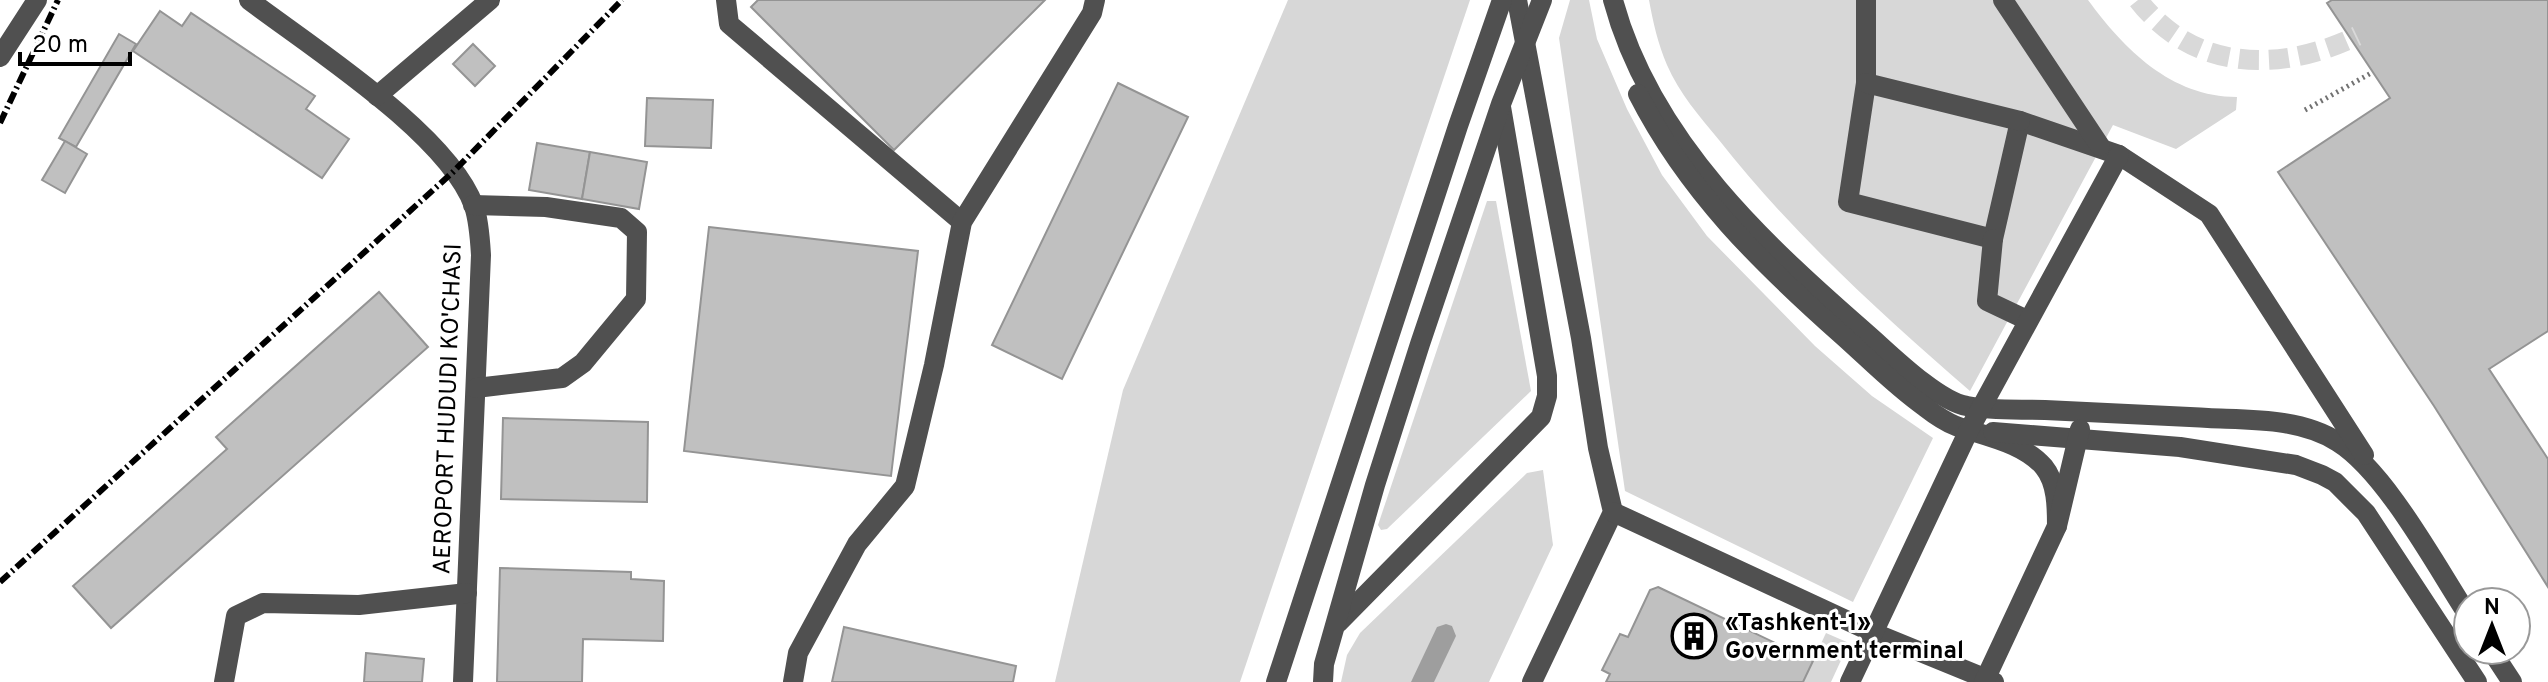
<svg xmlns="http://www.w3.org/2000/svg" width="2548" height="682" font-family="Overpass,sans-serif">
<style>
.green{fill:#d7d7d7}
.water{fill:#9e9e9e}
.building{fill:#c0c0c0;stroke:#949494;stroke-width:2}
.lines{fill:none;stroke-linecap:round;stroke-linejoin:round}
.minor-tunnel{stroke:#d9d9d9;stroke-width:20;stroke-dasharray:20 10;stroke-linecap:butt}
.path{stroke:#727272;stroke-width:5;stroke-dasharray:2 4;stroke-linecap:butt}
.minor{stroke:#505050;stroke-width:20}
.rail{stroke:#000;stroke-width:6;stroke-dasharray:12 4 2 4;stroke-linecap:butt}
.labels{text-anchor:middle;stroke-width:6;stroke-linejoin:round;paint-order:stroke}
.street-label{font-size:24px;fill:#000;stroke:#fff}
.poi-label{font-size:24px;font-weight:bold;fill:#000;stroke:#fff;text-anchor:start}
</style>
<rect width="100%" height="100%" fill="#fff"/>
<g class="green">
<polygon points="1288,0 1470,0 1240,682 1055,682 1123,390"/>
<polygon points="1570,0 1589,0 1597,39 1627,109 1662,175 1707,236 1815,346 1872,396 1933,438 1853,602 1625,491 1559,38"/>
<path d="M1649 0H2088C2124 49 2171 97 2237 97L2236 110 2176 149 2113 125 1970 391C1881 314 1792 233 1719 140 1700 117 1679 93 1667 65 1658 44 1653 22 1649 0Z"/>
<polygon points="1487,201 1496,201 1531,391 1387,529 1381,530 1378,525"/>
<polygon points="1543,470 1553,545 1489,682 1341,682 1347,655 1360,633 1527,473"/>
<polygon points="1826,633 1849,643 1831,682 1803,682"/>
</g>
<polygon class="water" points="1446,624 1452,626 1456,636 1434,682 1411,682 1437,627"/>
<g class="building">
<polygon points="758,0 1045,0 894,150 751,7"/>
<polygon points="2332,0 2548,0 2548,331 2489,369 2548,459 2548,587 2434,406 2278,172 2390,98 2327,3"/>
<polygon points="160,11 182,26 191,13 315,96 306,109 349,139 322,178 133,51"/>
<polygon points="119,34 136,44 76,147 59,138"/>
<polygon points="473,44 495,66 475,86 453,64"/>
<polygon points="1118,83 1188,117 1062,379 992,345"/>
<polygon points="647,98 713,100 711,148 645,146"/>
<polygon points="65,141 87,154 65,193 42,180"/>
<polygon points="537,143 590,152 582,199 529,190"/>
<polygon points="590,152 647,162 639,209 582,199"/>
<polygon points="709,227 918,251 891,476 684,451"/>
<polygon points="379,292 428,347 111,628 73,586 227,449 216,437"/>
<polygon points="503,418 648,422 647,502 501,499"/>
<polygon points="500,568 631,572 631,579 664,581 663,641 583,639 582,682 497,682"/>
<polygon points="1658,587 1813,661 1803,682 1606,682 1610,674 1602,670 1620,634 1628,637 1650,590"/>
<polygon points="844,627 1016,666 1013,682 832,682"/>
<polygon points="366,653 424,659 422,682 364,682"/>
</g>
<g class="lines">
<path class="minor-tunnel" d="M2138 0C2194 72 2280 73 2357 36"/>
<polyline class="path" points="2305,110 2373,72"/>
<g class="minor">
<path d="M249 0C311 47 448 134 474 206 479 221 480 239 481 255L463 682"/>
<polyline points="726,0 729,24 962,222"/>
<polyline points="1517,0 1581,338 1598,448 1613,512 1532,682"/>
<path d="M1613 0C1651 142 1767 247 1874 340 1895 359 1940 402 1967 406 1992 411 2020 409 2045 410 2100 413 2154 415 2208 418 2251 420 2301 418 2338 442 2386 472 2436 566 2468 615"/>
<polyline points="1866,0 1866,83 1848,202 1993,239 2020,121 2119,155 2209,214 2364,455"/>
<polyline points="2003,0 2100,146"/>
<polyline points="0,57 37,0"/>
<polyline points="1866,83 2020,121"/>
<path d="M1638 94C1688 192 1761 263 1842 335 1869 359 1895 386 1925 407 1934 414 1946 422 1956 426 1985 436 2024 443 2044 467 2057 483 2057 507 2057 526"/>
<polyline points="377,96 490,0"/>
<polyline points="473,205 546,207 621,218 637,232 636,299 583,363 562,378 476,388"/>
<polyline points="1993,239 1987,301 2027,320"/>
<polyline points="1993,432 2180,447 2296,465 2322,475 2335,482 2366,513 2477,682"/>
<polyline points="1613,512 1874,633 1994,682"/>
<polyline points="1338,623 1541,417 1547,396 1547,376 1501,107"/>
<polyline points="2491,650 2512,682"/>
<polyline points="224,682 236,616 263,603 359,605 467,593"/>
<polyline points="793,682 798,653 857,544 905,486 934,365 962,222 1092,13 1095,0"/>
<polyline points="1276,682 1458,126 1502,0"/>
<polyline points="1323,682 1324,664 1375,485 1420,344 1501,104 1542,0"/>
<polyline points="1850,682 1969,430 2119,155"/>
<polyline points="1984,682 2057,526 2080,429"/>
</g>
<g class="rail">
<polyline points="0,123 58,0"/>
<polyline points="0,582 453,172 622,0"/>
</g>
</g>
<defs>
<g id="building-ring" transform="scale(2.3)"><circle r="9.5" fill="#fff" stroke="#000" stroke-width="1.5"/><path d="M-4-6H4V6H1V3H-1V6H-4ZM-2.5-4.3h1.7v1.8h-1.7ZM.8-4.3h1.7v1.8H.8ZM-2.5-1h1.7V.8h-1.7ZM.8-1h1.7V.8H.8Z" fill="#000"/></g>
</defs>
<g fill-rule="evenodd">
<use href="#building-ring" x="1694" y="636"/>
</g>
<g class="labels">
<g class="street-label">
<text transform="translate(447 409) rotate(-88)" y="8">AEROPORT HUDUDI KO'CHASI</text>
</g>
<g class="poi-label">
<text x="1725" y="630">«Tashkent-1»<tspan x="1725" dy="28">Government terminal</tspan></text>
</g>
</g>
<g transform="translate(2492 626)"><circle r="38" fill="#ffffff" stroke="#999999" stroke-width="2"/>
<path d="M0-6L14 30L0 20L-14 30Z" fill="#000000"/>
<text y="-12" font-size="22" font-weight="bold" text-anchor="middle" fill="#000000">N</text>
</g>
<path d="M20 52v12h110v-12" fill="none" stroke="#000000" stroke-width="4"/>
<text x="32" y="52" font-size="24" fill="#000000" stroke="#ffffff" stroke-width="6" paint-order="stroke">20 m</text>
</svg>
